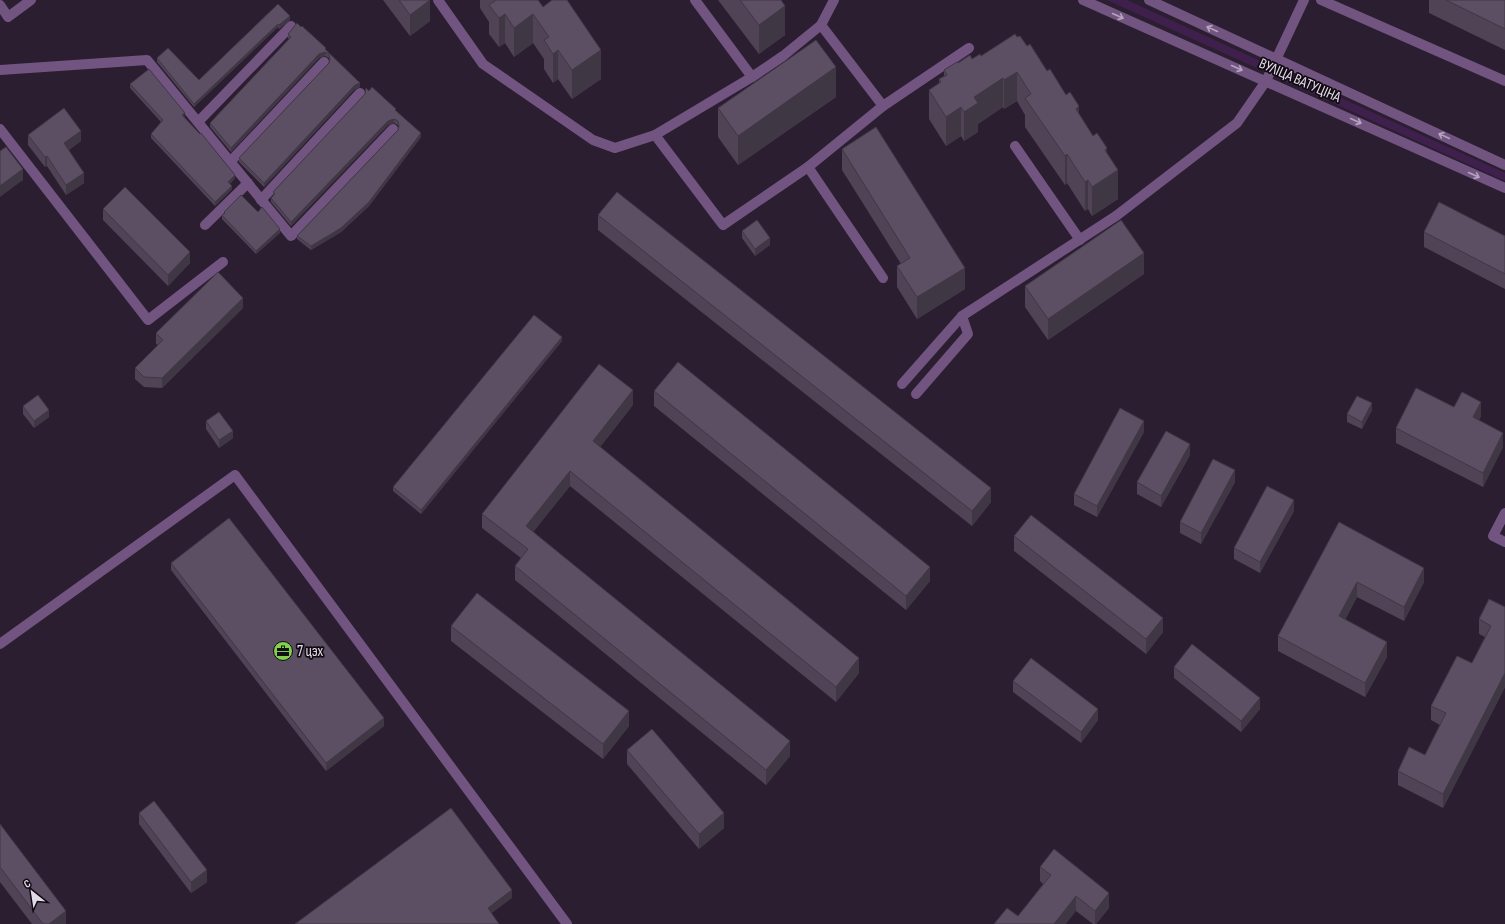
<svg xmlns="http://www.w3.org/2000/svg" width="1505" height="924" font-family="'Sofia Sans Condensed',sans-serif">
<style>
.green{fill:#3f204d}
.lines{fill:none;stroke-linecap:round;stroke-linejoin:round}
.minor{stroke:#725480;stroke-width:10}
.wall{fill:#4f4355}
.shaded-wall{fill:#403745}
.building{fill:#5c4e63;stroke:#403745}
.oneway{stroke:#b6a4be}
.labels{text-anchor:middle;stroke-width:3.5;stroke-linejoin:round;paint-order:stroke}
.street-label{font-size:15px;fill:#e3dae7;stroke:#100a13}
.poi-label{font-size:15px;fill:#e3dae7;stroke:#100a13;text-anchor:start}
</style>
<rect width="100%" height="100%" fill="#2b1e31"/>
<polygon class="green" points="1107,0 1127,0 1505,173 1505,181"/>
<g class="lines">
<g class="minor">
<polyline points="438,0 483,64 593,140 615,148 655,135 723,225 808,167 883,106 969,48"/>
<polyline points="695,0 752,77"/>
<polyline points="1083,0 1505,188"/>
<polyline points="1149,0 1505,165"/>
<polyline points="1321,0 1505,81"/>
<polyline points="0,5 8,17 31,0"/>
<polyline points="821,25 883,106"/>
<polyline points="0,70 147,60 291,236 393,129"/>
<polyline points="198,122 291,26"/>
<polyline points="0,129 148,320 223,262"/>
<polyline points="655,135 752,77 783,56 821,25 834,0"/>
<polyline points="1015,146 1080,240"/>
<polyline points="230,162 324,62"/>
<polyline points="808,167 883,278"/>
<polyline points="261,200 360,93"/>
<polyline points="205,225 248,183"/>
<polyline points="902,384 962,316 1116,216 1237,123 1266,81 1304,0"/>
<polyline points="916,394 968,334 962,316"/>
<polyline points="1505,513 1493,536 1505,542"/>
<polyline points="0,644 235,475 567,924"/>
</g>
</g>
<g class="wall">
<polygon points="383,0 430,0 430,21 410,36"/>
<polygon points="480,0 538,0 543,7 601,79 572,99 558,79 553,83 544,69 544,59 533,43 514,57 505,43 499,47 489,34 489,22 480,8"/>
<polygon points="718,0 781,0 785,35 759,54"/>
<polygon points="1429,0 1505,0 1505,50 1429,13"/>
<polygon points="278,4 290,20 279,29 278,27 194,107 157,62 157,58 199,80"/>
<polygon points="288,34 326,50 360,87 355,89 264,187 239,162 239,158 329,63 330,61 329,58 325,56 319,58 231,152 210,127 210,123 289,39 288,38"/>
<polygon points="1017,37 1027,46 1047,71 1079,114 1093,136 1107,153 1118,199 1092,216 1088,209 1085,211 1067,183 1065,185 1025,127 1025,115 1017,101 1004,109 1003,107 978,124 978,132 964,141 961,136 946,146 929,119 929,90 939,83 939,79 944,76 944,70 958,63 981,56"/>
<polygon points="130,84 185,116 184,117 235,178 230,184 232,189 215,206 151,138 151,134 161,122 130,88"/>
<polygon points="369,91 396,111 421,137 369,206 341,232 311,250 297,239 297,236 398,130 399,128 398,125 394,123 388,125 291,226 271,202 271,198 273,196 273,192"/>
<polygon points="836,97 738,165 718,137 718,108"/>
<polygon points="28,135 81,141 69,150 84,183 66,195 47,166 45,167 28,145"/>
<polygon points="842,149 965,289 917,319 897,287 897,266 901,264 842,170"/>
<polygon points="103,209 190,263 168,286 103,220"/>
<polygon points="224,212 258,212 280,233 256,254 222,219 222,215 224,213"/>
<polygon points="598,215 991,502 972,526 598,230"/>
<polygon points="742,231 770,245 755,256 742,238"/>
<polygon points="1424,232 1505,236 1505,289 1424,247"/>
<polygon points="1144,274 1048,340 1025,307 1025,286"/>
<polygon points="243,308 162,388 144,387 135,379 135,368 158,345 156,344 156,333"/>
<polygon points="562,341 421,514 393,491 393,487"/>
<polygon points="654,391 930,581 906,610 654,406"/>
<polygon points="633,405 600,447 859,673 836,702 570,486 533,532 790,756 766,785 515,580 515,566 521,558 482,528 482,514"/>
<polygon points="23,406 49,417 34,428 23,414"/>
<polygon points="1454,407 1481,416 1479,420 1503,447 1483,487 1396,443 1396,428"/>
<polygon points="1372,410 1362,429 1347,422 1347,414"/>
<polygon points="206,421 233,438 219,448 206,429"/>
<polygon points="1144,432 1097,517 1074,505 1074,494"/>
<polygon points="1190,455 1161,507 1137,494 1137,482"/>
<polygon points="1235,482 1201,544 1180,533 1180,522"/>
<polygon points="1294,511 1260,573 1234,559 1234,548"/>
<polygon points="1339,522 1424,582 1404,621 1357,597 1345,620 1387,657 1365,697 1278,651 1278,636"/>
<polygon points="1014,536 1163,632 1146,654 1014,551"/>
<polygon points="171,563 384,726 326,771 171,570"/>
<polygon points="1505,607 1505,687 1443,808 1398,785 1398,771 1425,755 1440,725 1431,720 1431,706 1472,663 1485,637 1479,634 1479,619"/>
<polygon points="451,626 629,726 603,759 451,641"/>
<polygon points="1174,667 1260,709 1241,732 1174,678"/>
<polygon points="1013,681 1098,720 1081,743 1013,692"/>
<polygon points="627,750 724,828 699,849 627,764"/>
<polygon points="139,813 207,882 191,893 139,824"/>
<polygon points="0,824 66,924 32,924 0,882"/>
<polygon points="1040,867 1109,908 1096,924 1093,924 1076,911 1018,916 1043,884 1040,881"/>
</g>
<g class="shaded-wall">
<polygon points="430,0 430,21 410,36 410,15"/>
<polygon points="785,6 785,35 759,54 759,25"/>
<polygon points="505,14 505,43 499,47 499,18"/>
<polygon points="533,14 533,43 514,57 514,28"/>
<polygon points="290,16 290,20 279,29 279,25"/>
<polygon points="278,24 278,27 194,107 194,104"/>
<polygon points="326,48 325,56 319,58 231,152 231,148 319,54"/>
<polygon points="558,50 558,79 553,83 553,54"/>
<polygon points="601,50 601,79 572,99 572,70"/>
<polygon points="836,67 836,97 738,165 738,136"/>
<polygon points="1017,72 1017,101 1004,109 1004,80"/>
<polygon points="1003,78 1003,107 978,124 978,132 964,141 964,112 974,97"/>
<polygon points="360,83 360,87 355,89 264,187 264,183 355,85"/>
<polygon points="1079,106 1079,136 1076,109"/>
<polygon points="961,107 961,136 946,146 946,117"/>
<polygon points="394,119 394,123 388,125 291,226 291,222 388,121"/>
<polygon points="81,131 81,141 64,153 64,143"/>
<polygon points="421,133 421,137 369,206 341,232 311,250 311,246"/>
<polygon points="1107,148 1107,177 1118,170 1118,199 1092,216 1092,187 1105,150"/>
<polygon points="1067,154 1067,183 1065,185 1065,156"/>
<polygon points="47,156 47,166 45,167 45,157"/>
<polygon points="23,169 23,180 0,197 0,186"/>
<polygon points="84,173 84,183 66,195 66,185"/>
<polygon points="235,175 235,178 228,185 228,182"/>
<polygon points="1088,180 1088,209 1085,211 1085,182"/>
<polygon points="232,186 232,189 215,206 215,202"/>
<polygon points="280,229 280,233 256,254 256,251"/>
<polygon points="770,238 770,245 755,256 755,249"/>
<polygon points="190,252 190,263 168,286 168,275"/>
<polygon points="1144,253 1144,274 1048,340 1048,319"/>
<polygon points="965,268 965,289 917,319 917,297"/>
<polygon points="243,298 243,308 162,388 162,378"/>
<polygon points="562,337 562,341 421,514 421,510"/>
<polygon points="633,390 633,405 593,456 593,441"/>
<polygon points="1481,402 1481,416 1473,432 1473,417"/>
<polygon points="1372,403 1372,410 1362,429 1362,422"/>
<polygon points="49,410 49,417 34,428 34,421"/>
<polygon points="1144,421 1144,432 1097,517 1097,506"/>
<polygon points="233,431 233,438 219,448 219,440"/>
<polygon points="1503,433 1503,447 1483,487 1483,473"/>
<polygon points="1190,444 1190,455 1161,507 1161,496"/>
<polygon points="1235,470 1235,482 1201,544 1201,533"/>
<polygon points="570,471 570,486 526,541 526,526"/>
<polygon points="991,488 991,502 972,526 972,511"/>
<polygon points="1294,500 1294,511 1260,573 1260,562"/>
<polygon points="930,567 930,581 906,610 906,596"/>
<polygon points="1424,568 1424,582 1404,621 1404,607"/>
<polygon points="1357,582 1357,597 1339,631 1339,616"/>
<polygon points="1163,618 1163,632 1146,654 1146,639"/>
<polygon points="1387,642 1387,657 1365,697 1365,683"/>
<polygon points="859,658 859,673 836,702 836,687"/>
<polygon points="1505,673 1505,687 1443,808 1443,794"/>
<polygon points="1260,698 1260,709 1241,732 1241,721"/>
<polygon points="1098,709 1098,720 1081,743 1081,732"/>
<polygon points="629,711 629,726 603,759 603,744"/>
<polygon points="384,718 384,726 326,771 326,763"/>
<polygon points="790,741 790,756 766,785 766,770"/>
<polygon points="724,813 724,828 699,849 699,834"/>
<polygon points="207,870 207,882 191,893 191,882"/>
<polygon points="512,890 512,898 488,916 488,908"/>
<polygon points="1109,893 1109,908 1096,924 1095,924 1095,911"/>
<polygon points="1076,896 1076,911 1066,924 1054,924"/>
<polygon points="66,911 66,924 49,924"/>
</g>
<g class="building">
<polygon points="399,0 430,0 410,15"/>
<polygon points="494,0 538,0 543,7 552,0 567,0 601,50 572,70 558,50 553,54 544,40 549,37 533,14 514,28 505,14 499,18 489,5 495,1"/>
<polygon points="740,0 781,0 785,6 759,25"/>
<polygon points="1446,0 1505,0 1505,29"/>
<polygon points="278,4 290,16 279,25 278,24 194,104 157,58 168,48 199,80"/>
<polygon points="297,23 301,27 302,26 326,48 325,49 360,83 355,85 264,183 239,158 329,63 330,59 329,54 325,52 319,54 231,148 210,123 291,37 288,34"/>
<polygon points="1015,34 1017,37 1020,36 1027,46 1030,44 1047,71 1050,69 1066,95 1070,92 1079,106 1076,109 1093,136 1097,133 1107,148 1105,150 1118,170 1092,187 1088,180 1085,182 1067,154 1065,156 1025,98 1031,94 1017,72 1004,80 1003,78 974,97 978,103 964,112 961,107 946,117 929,90 941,82 939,79 947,75 944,70 957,62 958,63 970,55 972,59 980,54 981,56"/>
<polygon points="816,40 836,67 738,136 718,108"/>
<polygon points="149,69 185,113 182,115 200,134 201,133 235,175 228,182 232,186 215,202 151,134 163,120 130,84"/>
<polygon points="372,87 396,109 395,110 421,133 369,202 341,228 311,246 297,236 398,130 399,126 398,121 394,119 388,121 291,222 271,198 275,194 273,192 365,94 366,88 369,91"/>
<polygon points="64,108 81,131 64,143 84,173 66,185 47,156 45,157 28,135"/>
<polygon points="876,127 965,268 917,297 897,266 910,258 842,149"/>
<polygon points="6,147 23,169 0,186 0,151"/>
<polygon points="125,187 190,252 168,275 103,209"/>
<polygon points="617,192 991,488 972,511 598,215"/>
<polygon points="241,195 258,212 262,207 280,229 256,251 222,215 225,213 224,212"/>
<polygon points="1439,202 1505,236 1505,274 1424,232"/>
<polygon points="757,220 770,238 755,249 742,231"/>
<polygon points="1121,220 1144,253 1048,319 1025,286"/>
<polygon points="218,272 243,298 162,378 144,377 135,368 163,340 156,333"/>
<polygon points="534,315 562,337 421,510 393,487"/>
<polygon points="678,362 930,567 906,596 654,391"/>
<polygon points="599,364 633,390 593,441 859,658 836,687 570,471 526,526 790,741 766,770 515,566 528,549 482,514"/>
<polygon points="1416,388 1454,407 1462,392 1481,402 1473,417 1503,433 1483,473 1396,428"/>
<polygon points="38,395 49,410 34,421 23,406"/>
<polygon points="1357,396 1372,403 1362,422 1347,414"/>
<polygon points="1120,408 1144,421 1097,506 1074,494"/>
<polygon points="219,412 233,431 219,440 206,421"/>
<polygon points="1166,431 1190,444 1161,496 1137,482"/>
<polygon points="1213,459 1235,470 1201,533 1180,522"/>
<polygon points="1267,486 1294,500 1260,562 1234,548"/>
<polygon points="1031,515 1163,618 1146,639 1014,536"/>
<polygon points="229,518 384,718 326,763 171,563"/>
<polygon points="1339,522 1424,568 1404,607 1357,582 1339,616 1387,642 1365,683 1278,636"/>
<polygon points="477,593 629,711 603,744 451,626"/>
<polygon points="1489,599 1505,607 1505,673 1443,794 1398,771 1409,747 1425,755 1446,713 1431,706 1457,656 1472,663 1491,626 1479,619"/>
<polygon points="1192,644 1260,698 1241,721 1174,667"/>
<polygon points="1031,658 1098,709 1081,732 1013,681"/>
<polygon points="652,729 724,813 699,834 627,750"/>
<polygon points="154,801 207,870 191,882 139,813"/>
<polygon points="451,808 512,890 488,908 499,924 295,924"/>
<polygon points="0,824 66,911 49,924 43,924 0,867"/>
<polygon points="1054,849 1109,893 1095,911 1076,896 1054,924 994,924 1007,908 1018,916 1051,875 1040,867"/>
</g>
<defs><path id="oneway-shaft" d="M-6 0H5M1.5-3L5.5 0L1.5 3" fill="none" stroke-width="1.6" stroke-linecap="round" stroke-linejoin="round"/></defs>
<g class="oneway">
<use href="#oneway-shaft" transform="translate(1118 16) rotate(24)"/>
<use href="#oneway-shaft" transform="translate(1212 29) rotate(-155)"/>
<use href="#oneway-shaft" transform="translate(1237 68) rotate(24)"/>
<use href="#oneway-shaft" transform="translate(1356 121) rotate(24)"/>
<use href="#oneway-shaft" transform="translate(1444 136) rotate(-155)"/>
<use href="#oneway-shaft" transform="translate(1474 175) rotate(24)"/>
</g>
<defs>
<g id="office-disc" transform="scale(1)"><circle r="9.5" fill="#83d04e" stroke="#100a13"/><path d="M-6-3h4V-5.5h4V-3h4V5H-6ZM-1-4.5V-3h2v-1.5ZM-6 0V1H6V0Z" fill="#111"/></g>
</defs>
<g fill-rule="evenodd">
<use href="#office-disc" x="283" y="651"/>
</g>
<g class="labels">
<g class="street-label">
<text transform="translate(1300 80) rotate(24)" y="5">ВУЛІЦА ВАТУЦІНА</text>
</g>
<g class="poi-label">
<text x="297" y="656">7 цэх</text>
</g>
</g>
<g transform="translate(32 892) rotate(330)" stroke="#100a13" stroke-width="3" paint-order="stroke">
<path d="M0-3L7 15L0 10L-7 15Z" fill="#e3dae7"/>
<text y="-6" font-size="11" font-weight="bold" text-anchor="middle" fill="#e3dae7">С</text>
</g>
</svg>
